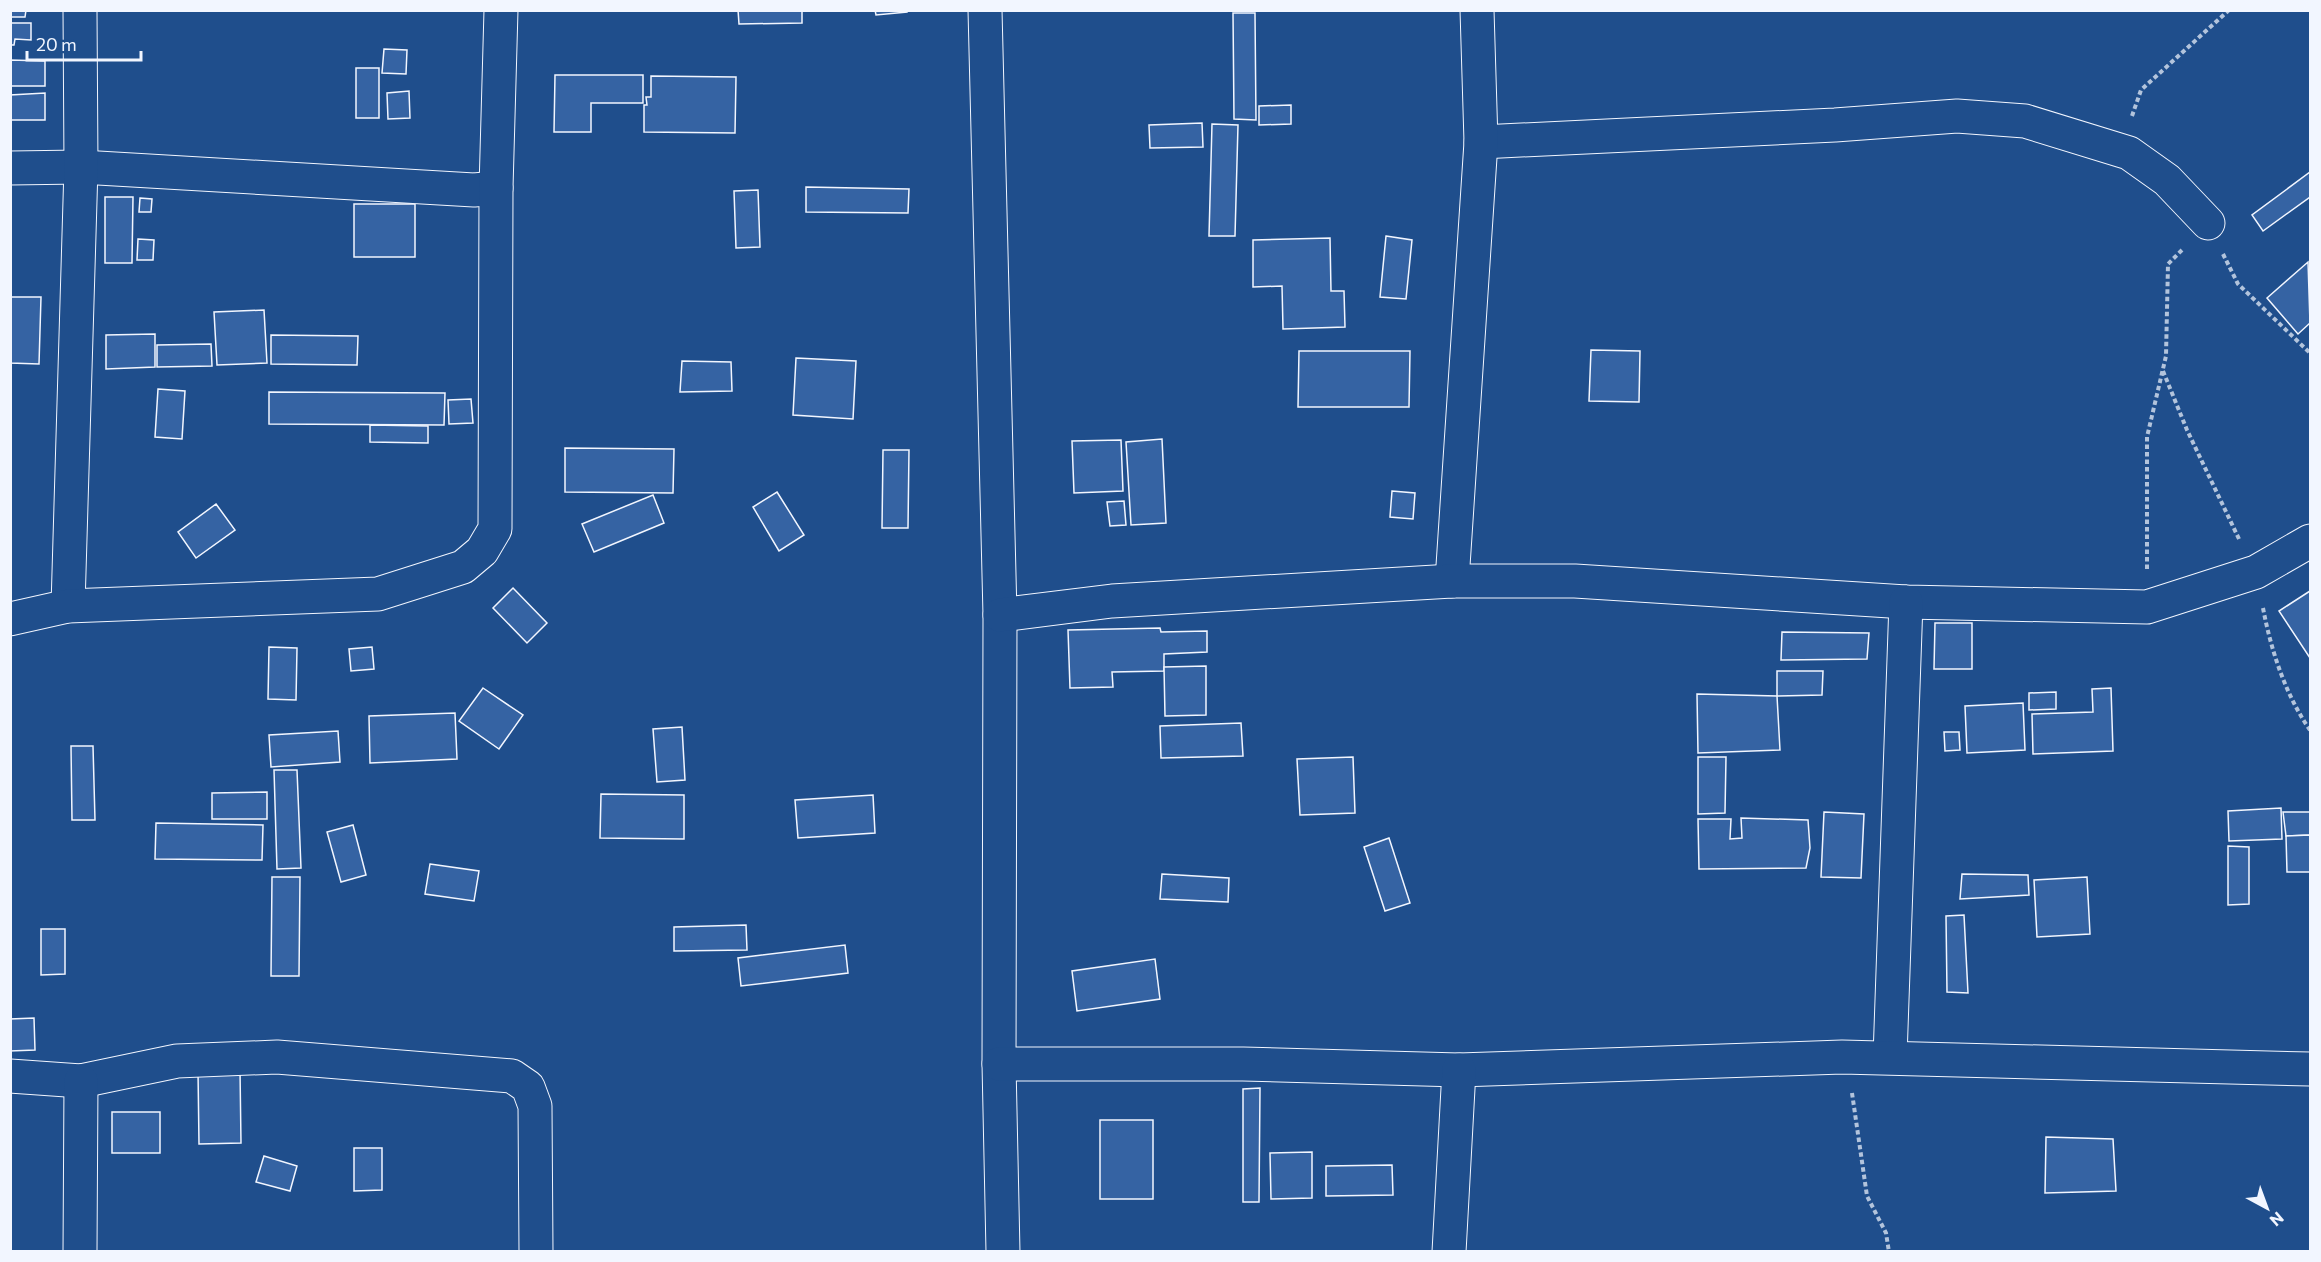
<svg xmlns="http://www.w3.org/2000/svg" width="2321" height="1262" font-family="Commissioner,sans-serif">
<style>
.building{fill:#3563a3;stroke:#f2f6ff;stroke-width:1.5}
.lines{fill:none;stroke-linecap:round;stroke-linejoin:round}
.street-casing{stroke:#f2f6ff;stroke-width:35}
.path{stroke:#b3c4dc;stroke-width:4;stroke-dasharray:4.5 3;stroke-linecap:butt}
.street{stroke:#1f4e8c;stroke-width:33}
</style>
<rect width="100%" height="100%" fill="#1f4e8c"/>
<g class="building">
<polygon points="10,10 26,10 25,17 10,17"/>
<polygon points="738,10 802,10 802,23 739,24"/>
<polygon points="875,10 907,10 907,12 876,15"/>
<polygon points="1233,13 1255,13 1256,120 1234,119"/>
<polygon points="10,23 31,23 31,40 15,39 14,45 10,45"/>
<polygon points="384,49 407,50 406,74 382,73"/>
<polygon points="10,60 45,61 45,86 10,86"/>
<rect x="356" y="68" width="23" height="50"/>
<polygon points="555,75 643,75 643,103 591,103 591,132 554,132"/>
<polygon points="651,76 736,77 735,133 644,132 644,105 647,105 646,97 651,97"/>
<polygon points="409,91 410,118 388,119 387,93"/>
<polygon points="45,93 45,120 10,120 10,95"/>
<polygon points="1291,105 1291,124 1259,125 1259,106"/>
<polygon points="1202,123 1203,147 1150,148 1149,125"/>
<polygon points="1212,124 1238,125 1235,236 1209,236"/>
<polygon points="2310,172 2310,197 2263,231 2252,215"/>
<polygon points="806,187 909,189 908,213 806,212"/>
<polygon points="758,190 760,247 736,248 734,191"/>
<polygon points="105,197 133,197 132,263 105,263"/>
<polygon points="140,198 152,199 151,212 139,212"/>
<rect x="354" y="204" width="61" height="53"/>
<polygon points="1386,236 1412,240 1406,299 1380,297"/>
<polygon points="1330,238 1331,291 1344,291 1345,327 1283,329 1282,286 1253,287 1253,240"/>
<polygon points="138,239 154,240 153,260 137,260"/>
<polygon points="2308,262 2310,323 2298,334 2267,298"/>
<polygon points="10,297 41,297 39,364 10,363"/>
<polygon points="264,310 267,363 217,365 214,312"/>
<polygon points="155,334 155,367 106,369 106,335"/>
<polygon points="271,335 358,336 357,365 271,364"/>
<polygon points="211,344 212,366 157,367 157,345"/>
<polygon points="1591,350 1640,351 1639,402 1589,401"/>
<polygon points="1299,351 1410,351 1409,407 1298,407"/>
<polygon points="796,358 856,361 853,419 793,415"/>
<polygon points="682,361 731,362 732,391 680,392"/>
<polygon points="158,389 185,391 182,439 155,437"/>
<polygon points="269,392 445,393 444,425 269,424"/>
<polygon points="471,399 473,423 449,424 448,400"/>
<polygon points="370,425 428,426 428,443 370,442"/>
<polygon points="1162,439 1166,523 1131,525 1126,442"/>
<polygon points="1121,440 1123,491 1074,493 1072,441"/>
<polygon points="565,448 674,449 673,493 565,492"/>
<polygon points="883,450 909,450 908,528 882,528"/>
<polygon points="1392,491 1415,493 1413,519 1390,517"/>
<polygon points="777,492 804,535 779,551 753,507"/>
<polygon points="653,495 664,523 594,552 582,524"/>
<polygon points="1124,501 1126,525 1110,526 1107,502"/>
<polygon points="216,504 235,530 196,558 178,532"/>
<polygon points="513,588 547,623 527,643 493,608"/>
<polygon points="2310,591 2310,658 2279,611"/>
<polygon points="1935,623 1972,623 1972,669 1934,669"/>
<polygon points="1160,628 1161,632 1207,631 1207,652 1164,654 1164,671 1112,672 1113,687 1070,688 1068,630"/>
<polygon points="1782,632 1869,633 1867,659 1781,660"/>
<polygon points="269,647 297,648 296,700 268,699"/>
<polygon points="372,647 374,669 351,671 349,649"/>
<polygon points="1206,666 1206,715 1165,716 1164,667"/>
<polygon points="1777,671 1823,671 1822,695 1777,696"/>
<polygon points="483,688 523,715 499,749 459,721"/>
<polygon points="2111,688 2113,751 2033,754 2032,714 2093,712 2092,689"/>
<polygon points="2056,692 2056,709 2029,710 2029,693"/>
<polygon points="1697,694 1777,696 1780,750 1698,753"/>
<polygon points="2023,703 2025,750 1967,753 1965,706"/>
<polygon points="455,713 457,759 370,763 369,716"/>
<polygon points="1241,723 1243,756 1161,758 1160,726"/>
<polygon points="682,727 685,780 657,782 653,729"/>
<polygon points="338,731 340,762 271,767 269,735"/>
<polygon points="1944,732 1959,732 1960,750 1945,751"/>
<polygon points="71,746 93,746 95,820 72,820"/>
<polygon points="1353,757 1355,813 1300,815 1297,759"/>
<polygon points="1698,757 1726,757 1725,813 1698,814"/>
<polygon points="274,770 297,770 301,868 277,869"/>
<polygon points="267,792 267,819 212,819 212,793"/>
<polygon points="601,794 684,795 684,839 600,838"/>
<polygon points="873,795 875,833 798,838 795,800"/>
<polygon points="2281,808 2282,839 2229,841 2228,811"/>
<polygon points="1824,812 1864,814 1861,878 1821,877"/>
<polygon points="2283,812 2310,812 2310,835 2286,836"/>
<polygon points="1741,818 1808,820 1810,848 1806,868 1699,869 1698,819 1731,819 1730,839 1742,838"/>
<polygon points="156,823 263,825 262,860 155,859"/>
<polygon points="353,825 366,875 341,882 327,832"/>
<polygon points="2310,835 2310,872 2287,872 2286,836"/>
<polygon points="1389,838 1410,903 1385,911 1364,847"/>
<polygon points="2228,846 2249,847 2249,904 2228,905"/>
<polygon points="430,864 479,871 474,901 425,894"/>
<polygon points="1162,874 1229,878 1228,902 1160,899"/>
<polygon points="1962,874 2028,875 2029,895 1960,899"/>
<polygon points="272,877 300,877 299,976 271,976"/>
<polygon points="2087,877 2090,934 2037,937 2034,880"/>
<polygon points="1964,915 1968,993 1947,992 1946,916"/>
<polygon points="746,925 747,950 674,951 674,927"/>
<polygon points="41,929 65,929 65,974 41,975"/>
<polygon points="845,945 848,973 741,986 738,958"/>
<polygon points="1155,959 1160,999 1077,1011 1072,971"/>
<polygon points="34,1018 35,1050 10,1051 10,1019"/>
<polygon points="240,1070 241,1143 199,1144 198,1071"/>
<polygon points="1260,1088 1259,1202 1243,1202 1243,1089"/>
<rect x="112" y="1112" width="48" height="41"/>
<rect x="1100" y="1120" width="53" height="79"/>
<polygon points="2046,1137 2113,1139 2116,1191 2045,1193"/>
<polygon points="354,1148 382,1148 382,1190 354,1191"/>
<polygon points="1312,1152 1312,1198 1271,1199 1270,1153"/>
<polygon points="264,1156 297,1166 290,1191 256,1182"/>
<polygon points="1392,1165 1393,1195 1326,1196 1326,1166"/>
</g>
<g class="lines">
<g class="street-casing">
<g id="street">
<polyline points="985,10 1000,615 999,1064 1003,1252"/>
<polyline points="1481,142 1835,125 1957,116 2025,121 2129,153 2167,180 2208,223"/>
<polyline points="10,168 81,167 474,190 496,188"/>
<polyline points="1452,581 1481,142 1477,10"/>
<polyline points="68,606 81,167 80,10"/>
<polyline points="1000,615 1112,601 1452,581 1575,581 1906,602 2147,607 2256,572 2310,541"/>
<polyline points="10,619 68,606 378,594 463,567 482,551 495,529 496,188 501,10"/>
<polyline points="1890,1057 1906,602"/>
<polyline points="999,1064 1243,1064 1459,1070 1842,1057 2310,1069"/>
<polyline points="10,1076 81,1081 177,1061 277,1057 512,1076 528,1087 535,1106 536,1252"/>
<polyline points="80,1252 81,1081"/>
<polyline points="1449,1252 1459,1070"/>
</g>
</g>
<g class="path">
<polyline points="2132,116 2141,90 2229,10"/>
<polyline points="2223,254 2238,284 2310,353"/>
<polyline points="2163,371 2187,430 2239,539"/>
<polyline points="2147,569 2147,437 2166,356 2168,264 2183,249"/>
<path d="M2263 608C2271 650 2285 694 2310 730"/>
<polyline points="1852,1093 1867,1196 1886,1233 1889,1252"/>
</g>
<use href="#street" class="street"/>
</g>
<rect width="2321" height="1262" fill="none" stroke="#f2f6ff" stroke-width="24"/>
<g transform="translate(2267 1208) rotate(139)" stroke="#1f4e8c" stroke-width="4.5" paint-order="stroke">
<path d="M0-4.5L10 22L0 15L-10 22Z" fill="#f2f6ff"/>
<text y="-9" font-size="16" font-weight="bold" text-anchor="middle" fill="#f2f6ff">N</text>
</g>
<path d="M27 51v9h114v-9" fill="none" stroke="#f2f6ff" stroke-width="3"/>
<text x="36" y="51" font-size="18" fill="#f2f6ff" stroke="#1f4e8c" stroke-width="4.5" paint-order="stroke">20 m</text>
</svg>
